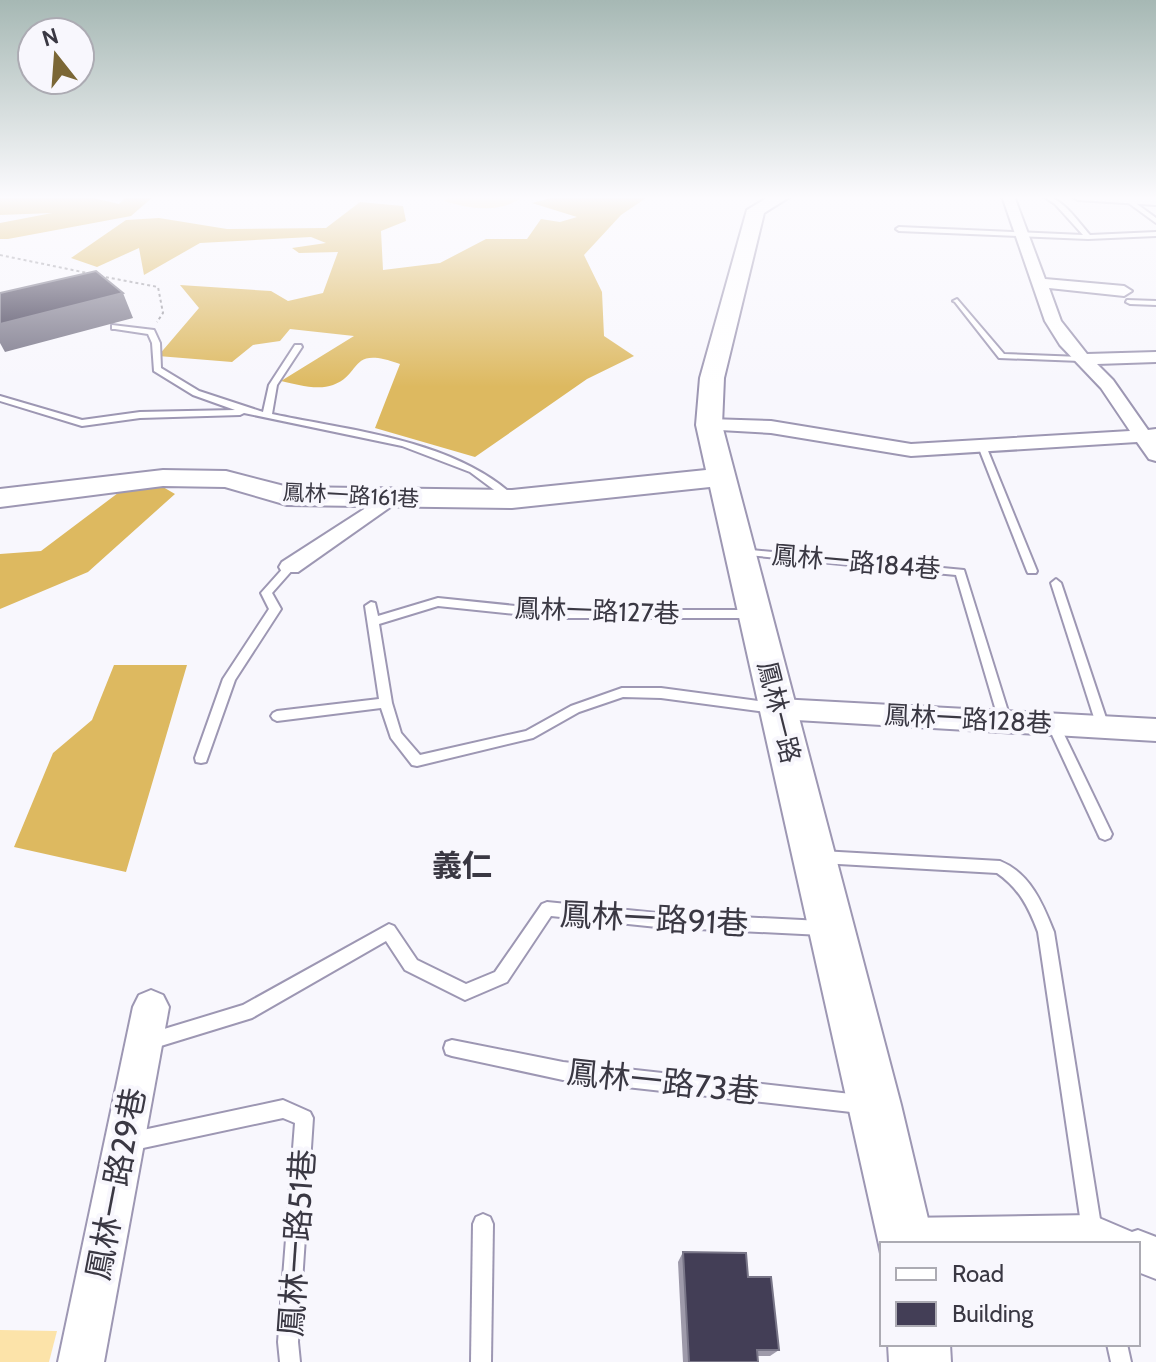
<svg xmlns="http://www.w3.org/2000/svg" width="1156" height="1362" font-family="Cabin,'Noto Sans TC',sans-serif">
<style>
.green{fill:#fce3a9}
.forest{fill:#ddb960}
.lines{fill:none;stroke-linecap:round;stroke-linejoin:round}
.lane-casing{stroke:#9d97b3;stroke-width:4}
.street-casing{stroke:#9d97b3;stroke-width:4}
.secondary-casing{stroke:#9d97b3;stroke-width:4}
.path{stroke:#98979f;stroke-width:2;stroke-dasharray:3 3;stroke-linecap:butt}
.lane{fill:#fff;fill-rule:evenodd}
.street{fill:#fff;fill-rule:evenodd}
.secondary{fill:#fff;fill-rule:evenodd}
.wall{fill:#9e9aaa}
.shaded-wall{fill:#797688}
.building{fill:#433e56;stroke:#797688;stroke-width:2}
.labels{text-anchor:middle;stroke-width:8;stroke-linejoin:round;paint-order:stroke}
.far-street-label{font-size:22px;fill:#3a3843;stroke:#f8f7fd}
.street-label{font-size:26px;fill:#3a3843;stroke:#f8f7fd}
.quarter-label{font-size:30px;font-weight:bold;fill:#3a3843;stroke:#f8f7fd}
.near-street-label{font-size:32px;fill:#3a3843;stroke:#f8f7fd}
</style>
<rect width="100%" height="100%" fill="#f8f7fd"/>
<g class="green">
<path d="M451 196H524C501 214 470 209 444 201Z"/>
<polygon points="0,1330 57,1331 49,1362 0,1362"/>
</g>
<g class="forest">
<polygon points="0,196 85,196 119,204 127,196 154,196 131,216 8,239 0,239 0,223 52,213 0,215"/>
<path d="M558 196H649L621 215 584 255 602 292 604 336 634 356 587 379 475 457 375 428 400 364C348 345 363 374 333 385 317 391 296 384 281 381L354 336 290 329 280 341 253 345 232 362 158 356 199 308 180 285 271 291 288 301 323 293 338 252 299 253 292 248 326 243 311 237 200 243 144 275 139 248 97 267 71 258 126 220 159 218 227 229 326 228 360 202 403 206 406 221 381 231 383 270 440 263 486 239H527L541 219 560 222 577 217 532 203Z"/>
<polygon points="163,487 175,494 88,572 0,609 0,554 41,551 118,493"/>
<polygon points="114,665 187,665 126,872 14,847 53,753 92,720"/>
</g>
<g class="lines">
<g class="lane-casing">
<g id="lane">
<path d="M1043 196C1062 196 1078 222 1090 235L1156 232V236L1088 239 899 231 896 229 899 227 1083 235 1055 204Z"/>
<polygon points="1119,196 1126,196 1156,218 1156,223"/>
<polygon points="957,299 1004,354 1081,357 1085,359 1081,361 999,358 955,302 953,301"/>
<polygon points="1127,300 1156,301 1156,305 1130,304 1126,302"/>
<path d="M112 325 154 330 160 343 161 368 199 391 263 412 269 385 295 345H301L302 347 277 385 272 414C352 431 456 440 517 499L515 501H509L470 472 402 446 244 413 240 415 140 418 82 426 0 401V396L82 420 140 412 235 410 193 395 154 371 152 343 148 334 115 329H112Z"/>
<polygon points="982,443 986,446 1037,571 1036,573 1028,573 1027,571 978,446"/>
<polygon points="741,549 964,570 1011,721 1009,724 1001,724 999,721 956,575 737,554 736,552 737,550"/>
<polygon points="290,564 295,567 272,593 281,609 235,680 206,762 201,763 196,762 195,758 223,679 269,609 261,593 286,565"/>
<polygon points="1056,579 1061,583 1109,727 1107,730 1099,730 1097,727 1051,583"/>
<polygon points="438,598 555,610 752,610 758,614 752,618 555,618 438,606 379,624 392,703 401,733 420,755 526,731 571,706 622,688 661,688 774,703 778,705 780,708 778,711 774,713 661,698 623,697 579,712 533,738 417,766 412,765 391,738 381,708 277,721 273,719 271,716 273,713 277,711 379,699 365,606 371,602 375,603 378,616"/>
<polygon points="1053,719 1057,721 1059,724 1112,834 1110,838 1105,840 1100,838 1098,834 1047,724 1049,721"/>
<path d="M821 851 1000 861C1030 873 1043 904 1054 932L1104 1244H1084L1038 932C1029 908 1019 888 997 873L821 863 816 861 814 857 816 853Z"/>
<polygon points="547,902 657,913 822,921 827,923 830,928 827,933 822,935 657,927 551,916 507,982 465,1000 405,970 386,941 252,1018 151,1049 145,1047 143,1041 145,1035 151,1033 243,1005 389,924 394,926 417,960 466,984 495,972 542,904"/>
<polygon points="452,1040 563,1062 860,1095 866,1098 869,1104 866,1110 860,1113 563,1080 452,1056 446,1054 444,1048 446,1042"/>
<polygon points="283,1100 310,1112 313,1118 298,1342 300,1362 280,1362 278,1342 295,1123 283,1118 129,1151 123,1148 120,1142 123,1136 129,1133"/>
<polygon points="483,1214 490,1217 493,1224 491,1362 471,1362 473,1224 476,1217"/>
<polygon points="1107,1344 1127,1344 1131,1362 1111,1362"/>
</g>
</g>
<g class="street-casing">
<g id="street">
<polygon points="1002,196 1014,196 1045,279 1124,286 1132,291 1124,296 1049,288 1061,321 1087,354 1156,352 1156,362 1097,364 1113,380 1148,430 1156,429 1156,461 1149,459 1137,442 911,456 771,433 702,429 702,421 709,419 771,421 911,444 1130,431 1101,388 1060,345 1045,321"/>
<polygon points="1072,196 1156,197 1156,205 1078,200"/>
<polygon points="389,493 399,499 396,503 298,572 282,572 279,567 282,562"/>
<polygon points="779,699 1156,719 1156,741 779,719 770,716 766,709 770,702"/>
<polygon points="151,990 163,995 169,1007 104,1362 58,1362 133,1007 139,995"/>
<polygon points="1092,1215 1132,1232 1138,1230 1156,1237 1156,1279 1138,1272 1138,1244 885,1244 883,1239 889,1224 904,1218"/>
</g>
</g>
<g class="secondary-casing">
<g id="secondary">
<polygon points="770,196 791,196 764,213 724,378 722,425 901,1105 934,1244 882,1244 882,1258 710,487 512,508 287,505 225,487 163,486 0,507 0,489 163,470 226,471 288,487 512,490 706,470 696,425 700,378 747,210"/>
<polygon points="888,1344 950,1344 951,1362 889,1362"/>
</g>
</g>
<g class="path">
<polyline points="0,255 92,274"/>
<polyline points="100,276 158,287 163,313 157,322"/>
</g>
<use href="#lane" class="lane"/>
<use href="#street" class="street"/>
<use href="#secondary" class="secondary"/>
</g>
<polygon class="wall" points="683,1252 748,1277 779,1350 770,1356 757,1356 758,1362 683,1362 678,1262"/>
<polygon class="shaded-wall" points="123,293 133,318 5,352 0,343 0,324"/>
<g class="building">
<polygon points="96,271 123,293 0,324 0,293"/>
<polygon points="683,1252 746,1253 748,1277 771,1277 779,1350 757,1350 758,1362 689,1362"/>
</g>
<linearGradient id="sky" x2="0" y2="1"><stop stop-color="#a6b8b4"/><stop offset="0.51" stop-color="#fcfbfe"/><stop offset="1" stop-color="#fcfbfe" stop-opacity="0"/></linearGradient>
<rect width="1156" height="387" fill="url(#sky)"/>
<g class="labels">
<g class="far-street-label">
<text transform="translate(351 495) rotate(3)" y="8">鳳林一路161巷</text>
</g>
<g class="street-label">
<text transform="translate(856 562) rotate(5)" y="9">鳳林一路184巷</text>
<text transform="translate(597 611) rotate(2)" y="9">鳳林一路127巷</text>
<text transform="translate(779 712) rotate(76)" y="9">鳳林一路</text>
<text transform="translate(968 719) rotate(3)" y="9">鳳林一路128巷</text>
</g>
<g class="quarter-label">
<text x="462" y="876">義仁</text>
</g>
<g class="near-street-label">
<text transform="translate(654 919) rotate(3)" y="11">鳳林一路91巷</text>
<text transform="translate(663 1082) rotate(6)" y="11">鳳林一路73巷</text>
<text transform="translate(116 1184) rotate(-79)" y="11">鳳林一路29巷</text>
<text transform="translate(297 1243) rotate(-86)" y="11">鳳林一路51巷</text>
</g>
</g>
<rect x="880" y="1242" width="260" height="104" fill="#f8f7fd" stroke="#acabb3" stroke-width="2"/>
<rect x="896" y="1268" width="40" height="12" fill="#ffffff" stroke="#acabb3" stroke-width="2"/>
<text x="952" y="1282" font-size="24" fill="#3a3843">Road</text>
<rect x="896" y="1302" width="40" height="24" fill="#433e56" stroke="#acabb3" stroke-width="2"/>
<text x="952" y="1322" font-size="24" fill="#3a3843">Building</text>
<g transform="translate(56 56) rotate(343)"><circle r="38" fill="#f8f7fd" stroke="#acabb3" stroke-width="2"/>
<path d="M0-6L14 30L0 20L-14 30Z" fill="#7b6736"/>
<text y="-12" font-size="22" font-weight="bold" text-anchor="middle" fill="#3a3843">N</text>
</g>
</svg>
